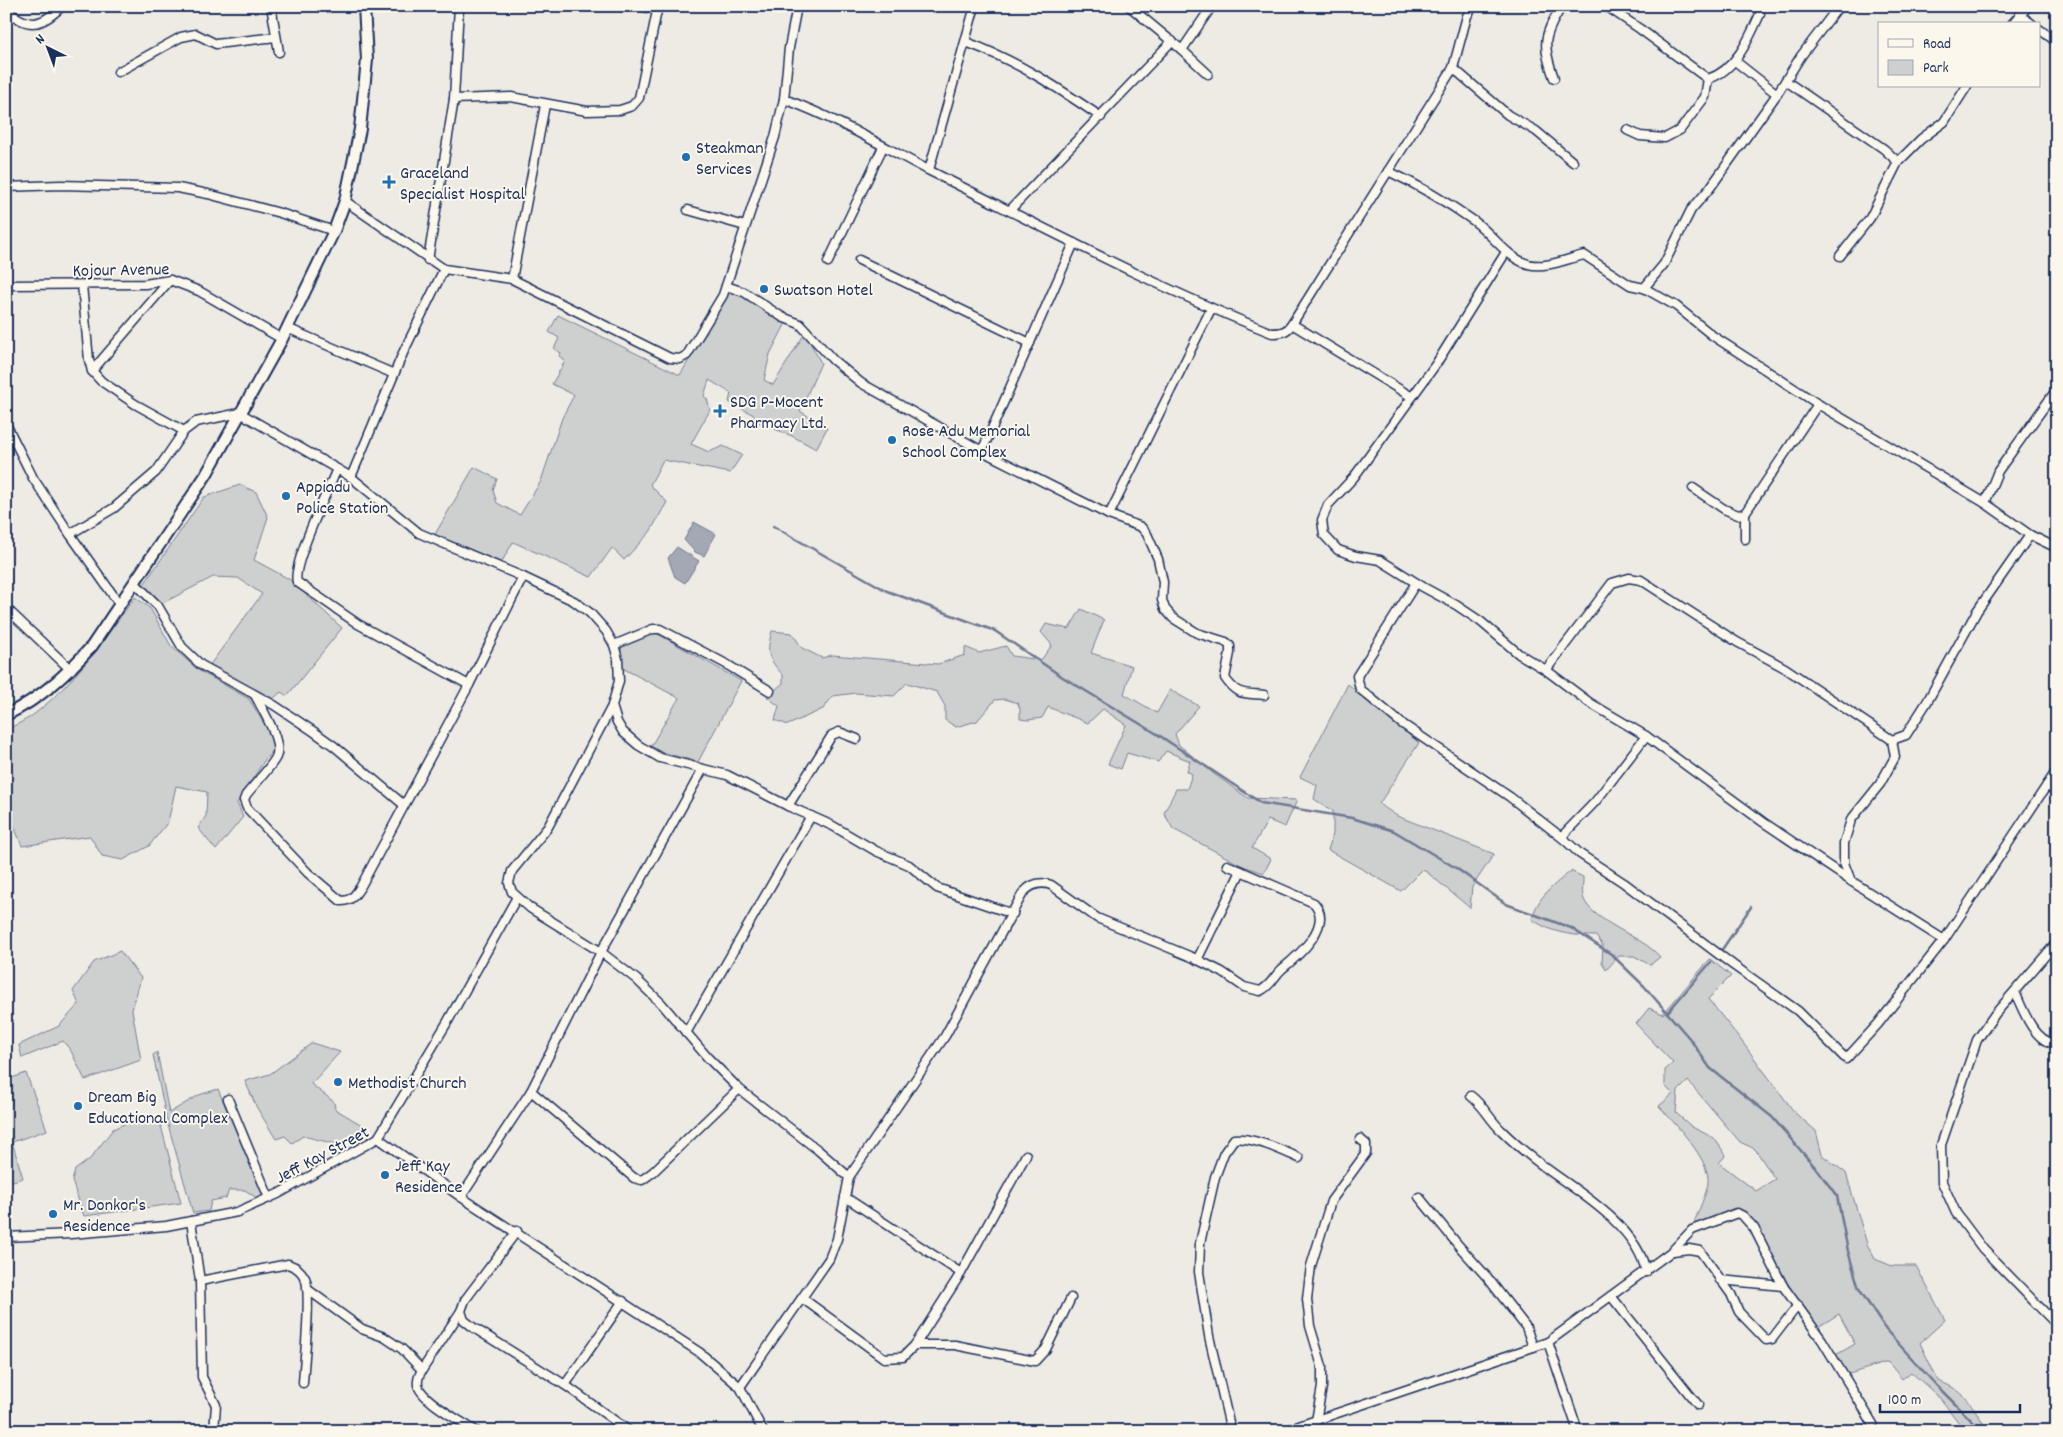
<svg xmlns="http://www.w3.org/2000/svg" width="2063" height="1437" font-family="Dekko,sans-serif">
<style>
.green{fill:#cecfcf;stroke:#747f96;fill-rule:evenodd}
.water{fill:#a3a8b4;stroke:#6d7892}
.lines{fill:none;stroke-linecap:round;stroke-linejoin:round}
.stream{stroke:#6d7892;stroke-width:2.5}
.minor-casing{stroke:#1b2f5e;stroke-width:11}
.tertiary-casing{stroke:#1b2f5e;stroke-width:14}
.minor{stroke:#fbf7ec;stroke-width:8}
.tertiary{stroke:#fbf7ec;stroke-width:10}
.poi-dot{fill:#1f6fb2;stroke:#fbf7ec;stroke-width:2}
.labels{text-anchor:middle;stroke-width:4;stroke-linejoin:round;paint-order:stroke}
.poi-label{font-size:18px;fill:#1b2f5e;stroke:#fbf7ec;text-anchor:start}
.street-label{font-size:18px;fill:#1b2f5e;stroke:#fbf7ec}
</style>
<rect width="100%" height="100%" fill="#eeebe4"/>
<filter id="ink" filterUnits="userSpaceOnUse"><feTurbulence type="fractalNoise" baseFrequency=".02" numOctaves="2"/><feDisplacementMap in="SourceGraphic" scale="10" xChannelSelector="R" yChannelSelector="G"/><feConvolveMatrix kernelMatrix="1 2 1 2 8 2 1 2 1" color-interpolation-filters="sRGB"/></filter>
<g filter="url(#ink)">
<g class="green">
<polygon points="728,290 742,293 786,323 770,354 764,380 773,385 805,333 821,363 800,411 827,428 816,449 792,436 755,421 754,415 729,402 731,393 709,380 704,396 707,399 710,410 691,444 709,452 723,446 742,455 730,473 663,460 650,485 667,502 650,532 624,560 612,548 591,577 513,542 500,565 434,536 474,467 497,479 493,490 497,503 520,515 541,481 562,418 574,395 552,384 565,361 559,356 561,353 554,349 559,338 549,332 558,315 680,375 712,322"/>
<polygon points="240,485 256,492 268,517 254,560 289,579 342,628 287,696 281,692 273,699 209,666 262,594 238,578 213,577 159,605 142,587 204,497"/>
<path d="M135 597 150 608 171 646 198 670 249 699 271 735 273 751 266 758 237 803 243 817 216 850 198 828 206 816 207 792 176 786 168 822 149 846 123 860 102 856 90 836 22 846 6 807V730C15 725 25 721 33 715 74 684 105 638 135 597Z"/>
<path d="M1081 609 1104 620 1091 653 1132 666 1124 694 1157 713 1170 690 1199 706 1175 734 1179 745 1214 774 1248 798 1297 800 1285 827 1268 820 1252 848 1271 859 1264 873 1243 866 1173 829 1164 813 1176 789H1187L1192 774 1187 771 1190 761 1166 751 1158 762 1127 753 1121 769 1108 764 1126 725 1103 709 1088 723 1048 707 1042 718 1028 720 1020 719V709L1018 703 1005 699 995 700 977 721 956 727 945 720V706L937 692 907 683 894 696 856 693 833 696 823 709 788 725 775 720 779 706 767 697 783 683V675C767 657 766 654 772 631L792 633 802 648 822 658 832 655 938 664 965 655V647L979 653 1006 646 1012 656 1041 660 1052 645 1041 632 1046 624 1069 629Z"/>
<polygon points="656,633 741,681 698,762 661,752 651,746 679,698 624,669 620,655 622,646 645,635"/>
<polygon points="1348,684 1419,743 1379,804 1397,816 1494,854 1472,887 1470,908 1423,869 1401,891 1328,850 1333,834 1333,811 1314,799 1317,785 1300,777"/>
<path d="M1571 871 1583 877C1583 883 1582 891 1583 897 1591 922 1643 936 1660 957L1650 965 1634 956H1619L1606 970 1602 962 1603 946 1596 936C1573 936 1550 933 1532 919 1537 897 1554 885 1571 871Z"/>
<polygon points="120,951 141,978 132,1010 141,1060 85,1080 71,1051 63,1041 22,1058 19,1045 59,1026 79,1004 73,991 94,962"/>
<path d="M1710 959 1731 976 1708 999 1737 1035 1795 1113 1816 1131 1822 1155 1846 1173 1867 1244 1875 1259 1892 1266H1916L1945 1320 1920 1343 1938 1381C1967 1391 1972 1406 1988 1431H1965L1940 1398 1911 1372 1902 1379 1888 1362 1846 1375 1834 1356 1855 1344 1839 1314 1818 1327C1809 1315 1800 1304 1793 1292 1777 1267 1760 1221 1734 1208L1696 1226 1694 1223C1698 1211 1706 1196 1708 1183 1711 1160 1674 1123 1659 1106L1673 1094 1665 1086V1070L1673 1063 1636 1024 1649 1008 1663 1014ZM1688 1081 1740 1142 1755 1149 1775 1179 1756 1191 1719 1163 1726 1155 1714 1138 1692 1127 1676 1113 1678 1091Z"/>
<polygon points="312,1043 340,1052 311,1084 334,1102 335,1109 367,1128 340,1145 303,1136 292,1143 285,1136 276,1139 257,1108 245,1081 270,1074"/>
<polygon points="157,1052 169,1113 199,1095 218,1089 264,1197 258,1199 245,1190 229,1190 226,1198 211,1201 209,1211 193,1213 167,1121 153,1055"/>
<polygon points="26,1073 47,1130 12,1142 23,1178 6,1183 6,1080"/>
<polygon points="152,1115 160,1122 181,1203 84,1216 72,1181 75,1170 90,1159 113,1129 138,1118"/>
</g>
<g class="water">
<polygon points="694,522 716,534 704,556 695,552 684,540"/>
<polygon points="677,547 699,561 685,583 675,577 668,558"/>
</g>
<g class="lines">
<g class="stream">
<polyline points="773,526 887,591 995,631 1061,676 1157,734 1261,803 1352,818 1394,831 1456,868 1506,904 1571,928 1611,954 1644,986 1690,1039 1710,1068 1772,1117 1815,1167 1837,1196 1848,1251 1859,1289 1886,1330 1936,1385 1975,1424 1979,1431"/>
<polyline points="1721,951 1751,907"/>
<polyline points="1667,1013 1711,962"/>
</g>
<g class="minor-casing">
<g id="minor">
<polyline points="271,6 279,52"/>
<polyline points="639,6 657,10"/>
<path d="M797 6 789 48 784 99C836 118 882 146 930 171 1043 227 1155 287 1272 333 1281 333 1287 332 1292 324L1453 68 1467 16 1473 6"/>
<polyline points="1129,6 1182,50 1208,74"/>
<path d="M1606 6 1640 29 1708 79C1736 70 1749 39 1760 14"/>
<path d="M6 9C28 30 42 26 62 6"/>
<polyline points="2020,15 2032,24"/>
<polyline points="2012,24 2028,6"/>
<polyline points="2039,29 2057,42"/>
<path d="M966 42C1017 61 1057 87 1101 117"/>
<polyline points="1182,50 1212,6"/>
<polyline points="1735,61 1777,94"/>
<polyline points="1453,68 1508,115 1536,131 1573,162"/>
<polyline points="118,72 181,37 196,34 216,44 276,37"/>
<path d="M1554 78C1542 44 1543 36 1562 6"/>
<polyline points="1786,81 1884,149 1898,162"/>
<polyline points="454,99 511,97 587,111 620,110 632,106 639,98 658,6"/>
<polyline points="1627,130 1640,136 1665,138 1680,130 1705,97 1708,79"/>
<polyline points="929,170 975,6"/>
<path d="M1388 171C1418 185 1447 202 1474 221 1492 234 1507 258 1528 264 1545 269 1567 259 1584 255L1630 285 1644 288 1676 306 1713 336 1818 404 1985 503 2030 535 2057 548"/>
<polyline points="6,187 60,185 178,188 208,194 280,213 334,231"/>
<polyline points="345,201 444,269 512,279 670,358 680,359 687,355 723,295 775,137 784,99"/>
<polyline points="688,210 745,226"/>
<polyline points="1010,210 1172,41"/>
<polyline points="1506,252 1436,364 1354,477 1328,505 1322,520 1324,535 1338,550 1356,556 1380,560 1423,587 1456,605 1480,621 1519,654 1546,670 1590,703 1646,736 1595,802 1564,834 1565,840 1580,854 1624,883 1733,965 1798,1011 1846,1059 1878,1024 1944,940 2057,770"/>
<polyline points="1840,256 1870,218 1898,162 1921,139 1944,122 1967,86"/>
<polyline points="428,260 454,99 459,6"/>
<polyline points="859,260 1030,343"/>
<polyline points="828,262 883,147"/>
<polyline points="512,279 545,105"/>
<polyline points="6,285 145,284 170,280 199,291 282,339"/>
<polyline points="82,285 89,360 92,371 101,381 135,404 184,431"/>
<path d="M726 286 744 292 782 317 800 324 833 360 861 383 982 451 1109 515 1141 527 1147 534 1158 559 1163 582 1162 600 1165 609 1173 618 1197 633 1226 642 1230 646V653L1225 678C1237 696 1244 693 1264 695"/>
<polyline points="1644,288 1664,264 1691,210 1710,188 1777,94 1801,56 1839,6"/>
<polyline points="1292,324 1412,397"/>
<polyline points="287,328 394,374"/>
<polyline points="92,371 170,280"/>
<polyline points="6,424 33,478 70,534 120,605"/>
<polyline points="982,451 1074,243"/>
<path d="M337 469C329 488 291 566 297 582L358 624 469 685"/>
<polyline points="351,477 403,353 444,269"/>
<polyline points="1693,488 1724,509 1738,515 1745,513 1818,404"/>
<polyline points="1985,503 1998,471 2057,389"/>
<polyline points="1109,515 1211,309"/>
<polyline points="70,534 114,508 156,472 184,431 196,422 240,413 351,477 419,533 523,577 574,601 590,613 606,631 614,645 618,659 619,681 612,706 548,827 512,871 509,883 512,892 530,908 601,952 636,979 662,1004 708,1058 739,1089 818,1150 849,1177 837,1239 829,1259 740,1387"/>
<polyline points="1745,539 1745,513"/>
<polyline points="135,583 158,606 182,647 201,665 274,705 313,731 334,746 404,805"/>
<polyline points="1416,583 1357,676 1360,689 1401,723 1510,797 1565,840"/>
<polyline points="6,608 71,670"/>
<polyline points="614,645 653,629 660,629 726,664 770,691"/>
<polyline points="1546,670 1612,583 1629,578 1641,580 1737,642 1785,668 1892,740 1895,757 1880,784 1851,820 1844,843 1844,863 1851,881"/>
<path d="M255 695C262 709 283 742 276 757 272 766 253 786 246 795L244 800 247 808 308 873 341 901C352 901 355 895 361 886L469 685 523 577"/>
<polyline points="612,706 617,722 623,732 638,745 660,758 727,775 788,806 833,826 876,851 909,865 937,888 1013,914"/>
<polyline points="1646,736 1763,822 1851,881 1944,940"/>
<polyline points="1892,740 1906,735 1927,702 1977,611 2030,535"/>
<polyline points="2047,785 2057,793"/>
<polyline points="788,806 832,735 839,732 857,739"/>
<polyline points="2057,942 1995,1014 1977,1040 1941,1145 1942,1182 1956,1213 1983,1249 2057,1325"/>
<polyline points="1197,960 1241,871"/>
<path d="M2015 992C2022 1008 2035 1045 2057 1043"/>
<polyline points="686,1033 811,816"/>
<polyline points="531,1091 634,1178 642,1180 653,1172 739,1089"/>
<path d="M1471 1096C1484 1106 1490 1120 1501 1130 1517 1146 1536 1161 1554 1174 1587 1197 1638 1230 1646 1272"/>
<polyline points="228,1099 269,1198"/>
<polyline points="378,1138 448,1021 517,897"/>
<path d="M849 1177 945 1036 1023 893C1031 884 1040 881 1051 885L1097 918 1194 958 1222 972 1244 987 1260 991C1272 985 1273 977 1282 969 1298 956 1334 925 1314 903L1227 865"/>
<polyline points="461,1197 531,1091 601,952 703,769"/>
<polyline points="845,1197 961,1273"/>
<polyline points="1419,1197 1459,1246 1487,1277 1526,1327 1533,1347"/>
<polyline points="191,1221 200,1281 202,1377 216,1405 214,1431"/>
<polyline points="517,1231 465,1300 461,1311 464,1320 474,1328 565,1385 623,1301"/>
<polyline points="6,1237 71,1234 166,1226 237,1212 278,1194 378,1138 461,1197 699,1352 740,1387 763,1431"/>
<polyline points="1673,1251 1689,1249 1700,1251 1731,1294 1739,1312 1766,1340 1772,1339 1798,1305"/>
<polyline points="1720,1280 1783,1286"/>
<path d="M200 1281 288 1264C296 1267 301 1270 305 1278 312 1292 304 1363 303 1383"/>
<polyline points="307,1289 362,1329 384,1337 402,1349 422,1370"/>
<polyline points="1611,1296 1698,1405"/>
<polyline points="802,1298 884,1358 903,1357 915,1345 961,1273 1026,1155"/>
<path d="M461 1311 422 1370C419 1375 417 1379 418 1385 421 1400 462 1422 476 1431"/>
<polyline points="1548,1342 1578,1431"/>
<polyline points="915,1345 955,1345 1035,1361 1046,1349 1071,1298"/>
<polyline points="565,1385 629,1431"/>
<polyline points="1316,1421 1322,1387 1322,1366 1310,1326 1307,1299 1311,1266 1331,1201 1366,1153 1366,1144 1360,1139"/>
<path d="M1231 1431 1209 1336 1199 1272 1200 1243 1215 1177 1224 1153 1234 1139C1251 1136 1284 1151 1299 1158"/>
<polyline points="1284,1431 1548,1342 1672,1251 1692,1230 1737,1213 1743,1216 1754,1228 1783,1286 1822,1340 1873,1424"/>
</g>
</g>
<g class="tertiary-casing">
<path id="tertiary" d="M6 715C41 698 66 675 92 646L206 475 282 339 334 231 345 201 360 129 367 60 364 6"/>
</g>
<use href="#minor" class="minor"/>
<use href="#tertiary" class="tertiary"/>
</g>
</g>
<g class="poi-dot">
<circle cx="686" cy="157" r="5"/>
<path d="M386.5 174.5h5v5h5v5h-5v5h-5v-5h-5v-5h5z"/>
<circle cx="764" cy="289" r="5"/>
<path d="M717.5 403.5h5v5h5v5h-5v5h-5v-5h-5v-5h5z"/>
<circle cx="892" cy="440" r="5"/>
<circle cx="286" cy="496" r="5"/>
<circle cx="338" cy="1082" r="5"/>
<circle cx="78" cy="1106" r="5"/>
<circle cx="385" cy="1175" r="5"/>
<circle cx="53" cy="1214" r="5"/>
</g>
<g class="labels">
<g class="poi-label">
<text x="696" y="153">Steakman<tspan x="696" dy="21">Services</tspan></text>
<text x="400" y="178">Graceland<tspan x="400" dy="21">Specialist Hospital</tspan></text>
<text x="774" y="295">Swatson Hotel</text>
<text x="730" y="407">SDG P-Mocent<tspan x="730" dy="21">Pharmacy Ltd.</tspan></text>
<text x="902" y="436">Rose Adu Memorial<tspan x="902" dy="21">School Complex</tspan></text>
<text x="296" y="492">Appiadu<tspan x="296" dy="21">Police Station</tspan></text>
<text x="348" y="1088">Methodist Church</text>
<text x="88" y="1102">Dream Big<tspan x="88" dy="21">Educational Complex</tspan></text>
<text x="395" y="1171">Jeff Kay<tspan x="395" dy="21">Residence</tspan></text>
<text x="63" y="1210">Mr. Donkor's<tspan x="63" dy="21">Residence</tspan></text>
</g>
<g class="street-label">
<text transform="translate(121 269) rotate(-1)" y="6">Kojour Avenue</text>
<text transform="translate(322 1154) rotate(-28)" y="6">Jeff Kay Street</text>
</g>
</g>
<rect width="2063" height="1437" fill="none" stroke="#fbf7ec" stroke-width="25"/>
<rect x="12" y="12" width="2038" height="1412" fill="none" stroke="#1b2f5e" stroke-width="2" filter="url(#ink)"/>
<rect x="1878" y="22" width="162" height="65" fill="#fbf7ec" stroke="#a1a7b3"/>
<rect x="1888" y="39" width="25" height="8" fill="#fbf7ec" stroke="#a1a7b3"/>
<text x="1923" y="48" font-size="15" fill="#1b2f5e">Road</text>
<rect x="1888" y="60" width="25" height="15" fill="#cecfcf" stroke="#a1a7b3"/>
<text x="1923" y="72" font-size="15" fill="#1b2f5e">Park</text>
<g transform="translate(48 48) rotate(318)" stroke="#fbf7ec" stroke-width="4" paint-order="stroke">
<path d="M0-4L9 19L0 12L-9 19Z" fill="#1b2f5e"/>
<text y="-8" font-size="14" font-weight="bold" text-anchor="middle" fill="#1b2f5e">N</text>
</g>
<path d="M1880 1404v8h140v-8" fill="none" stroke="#1b2f5e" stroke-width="2.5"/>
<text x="1888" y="1404" font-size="15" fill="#1b2f5e" stroke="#fbf7ec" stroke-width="4" paint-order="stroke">100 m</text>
</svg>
